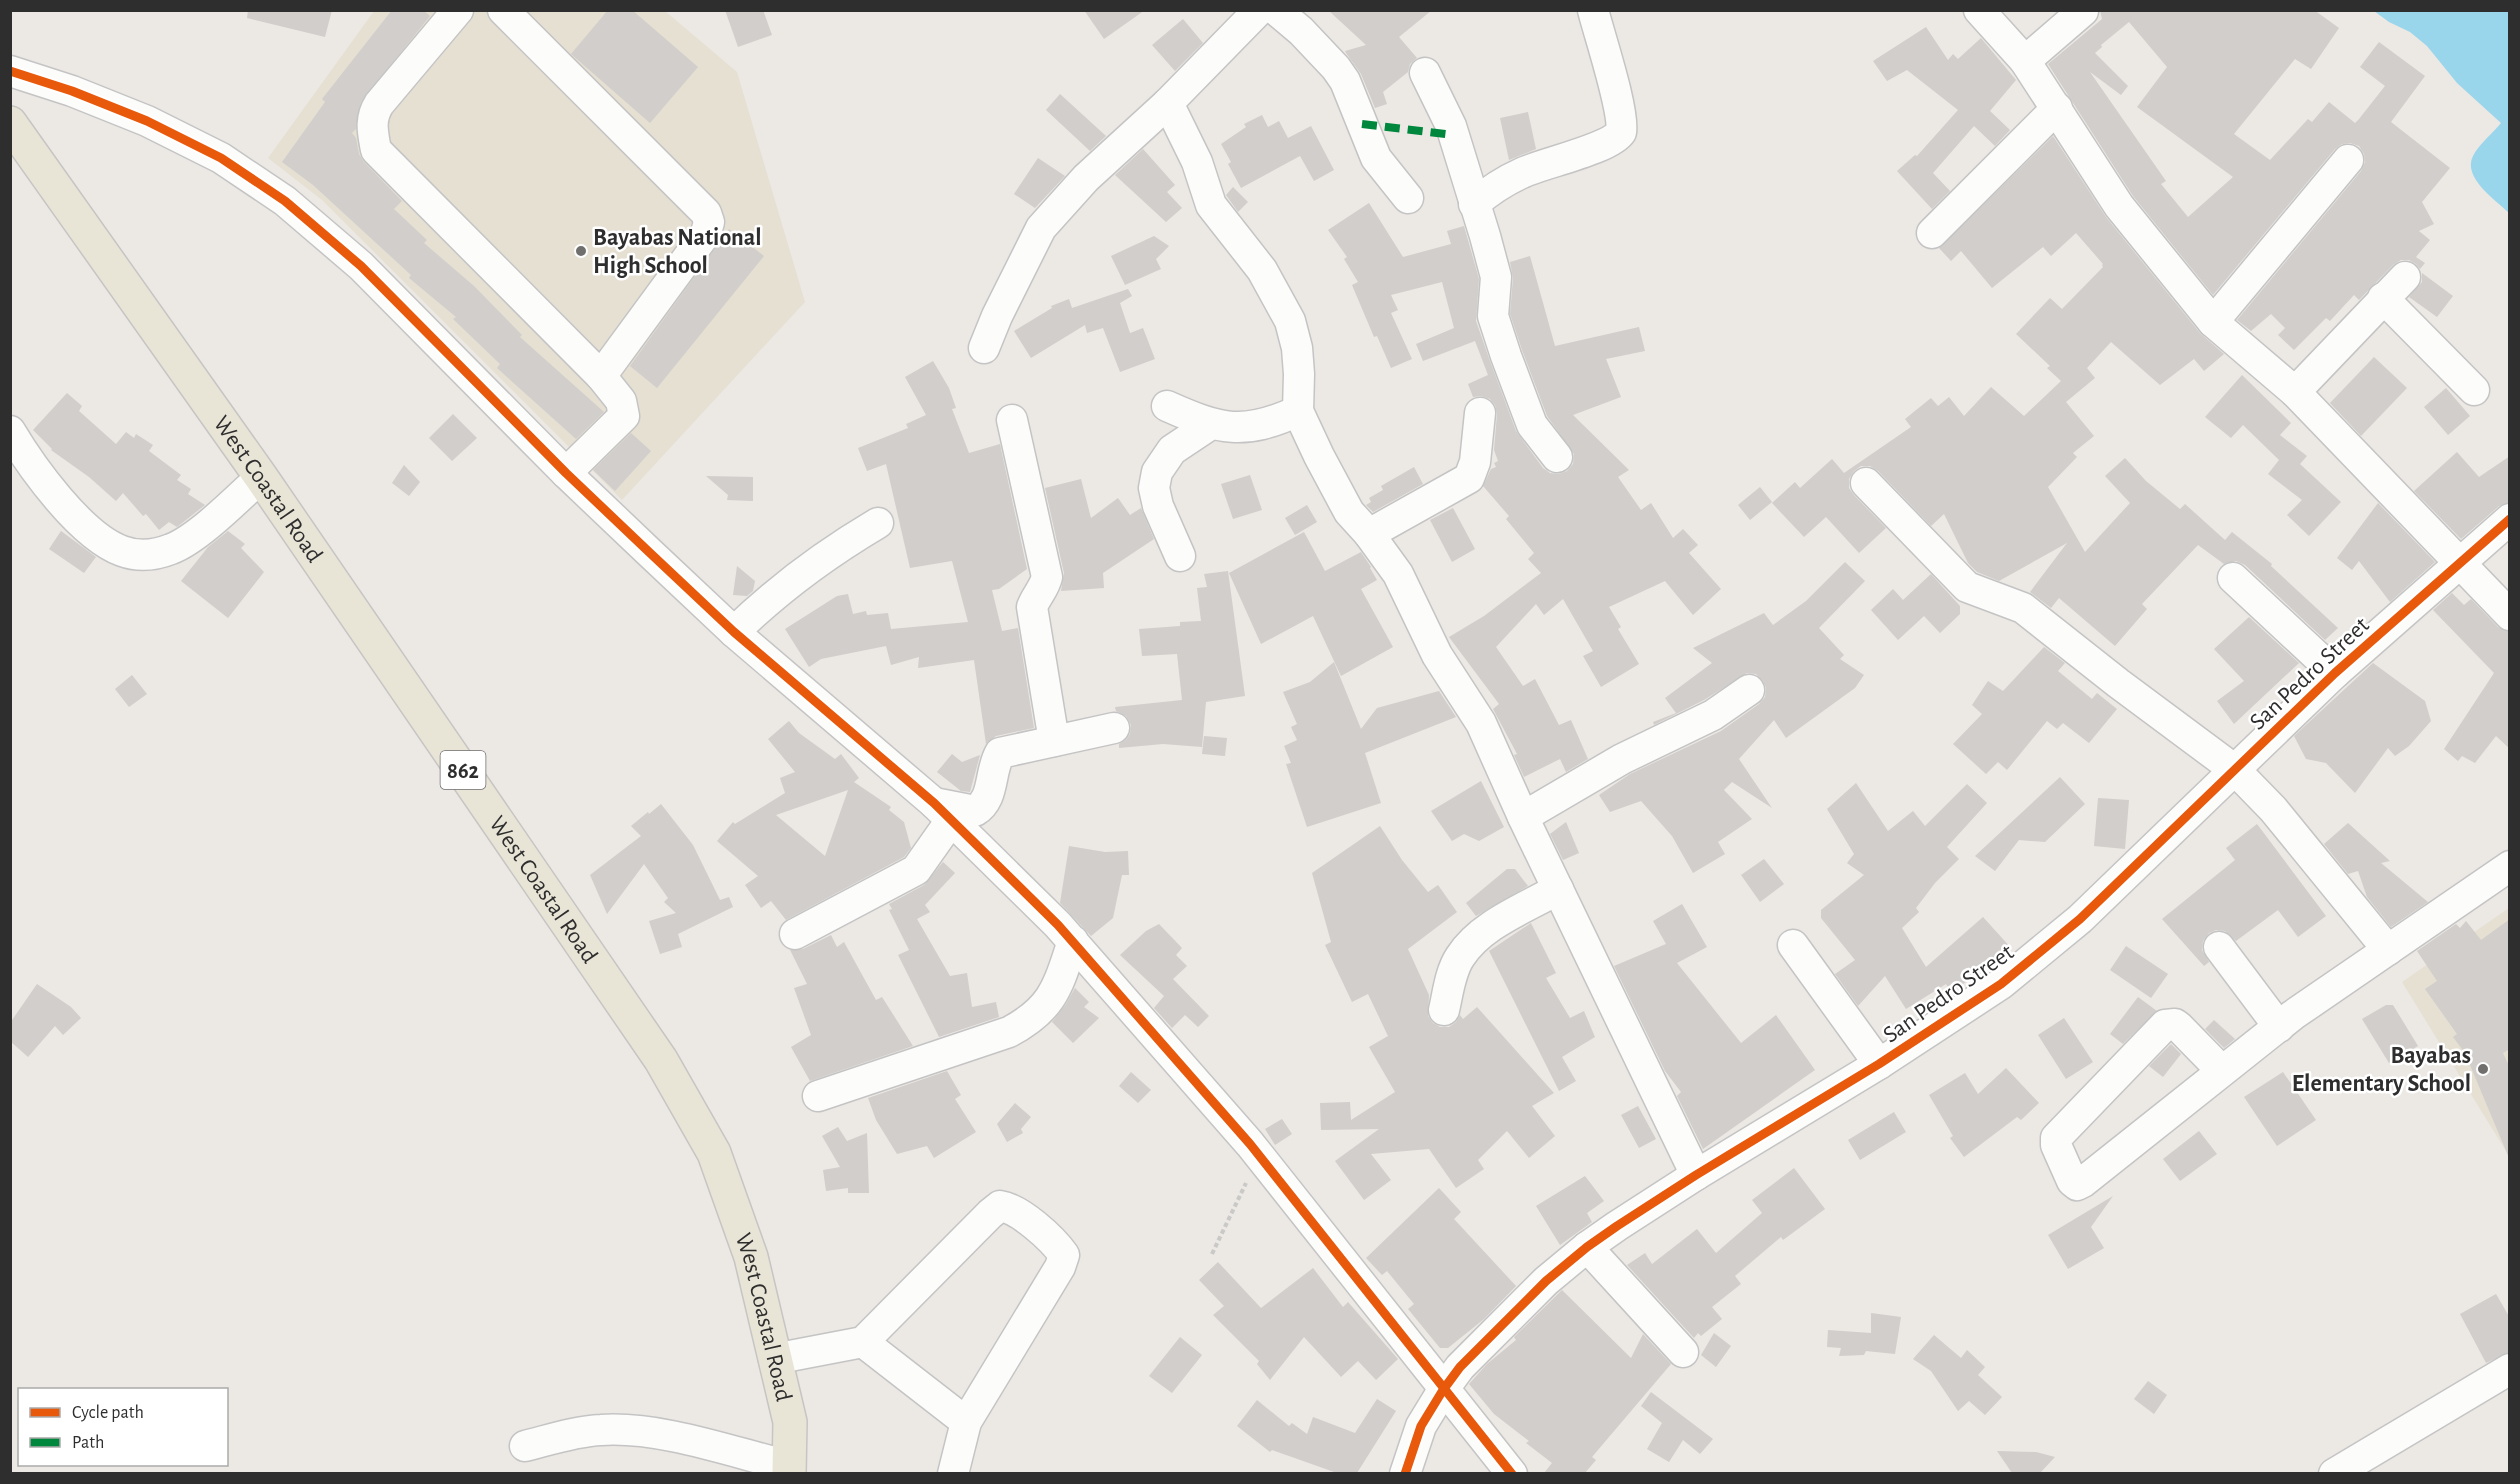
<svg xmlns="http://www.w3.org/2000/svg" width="2520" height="1484" font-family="'Alegreya Sans',sans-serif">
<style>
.education{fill:#e6e0d3}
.water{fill:#99d6ec}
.building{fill:#d1cecb;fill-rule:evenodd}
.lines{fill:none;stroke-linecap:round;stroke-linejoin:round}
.minor-casing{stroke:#c5c4c5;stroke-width:33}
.major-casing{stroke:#c6c5c4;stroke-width:36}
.path{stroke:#c9c9c8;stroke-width:4;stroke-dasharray:4.5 3;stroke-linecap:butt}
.minor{stroke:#fcfcfb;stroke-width:30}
.major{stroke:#e8e4d6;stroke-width:33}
.quiet{stroke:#00873e;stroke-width:8;stroke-dasharray:15 8;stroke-linecap:butt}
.cycleway-casing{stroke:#fff;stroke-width:13}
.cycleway{stroke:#e8590c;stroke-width:9}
.poi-dot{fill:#706f6e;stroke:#fff;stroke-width:2}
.labels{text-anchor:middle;stroke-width:5;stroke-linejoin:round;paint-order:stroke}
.shield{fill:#fff;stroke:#6d6d6d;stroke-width:1.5}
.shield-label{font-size:22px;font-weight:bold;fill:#2e2e2e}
.poi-label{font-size:24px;font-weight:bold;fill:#2e2e2e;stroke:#fff;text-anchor:start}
.street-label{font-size:24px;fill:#2e2e2e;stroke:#fff}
</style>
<rect width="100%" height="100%" fill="#ece8e4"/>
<g class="education">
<polygon points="374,11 665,11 737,72 805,302 622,500 322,200 268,158"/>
<polygon points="2509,908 2509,1156 2402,982"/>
</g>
<path class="water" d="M2374 11H2509V213C2496 200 2462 178 2473 156 2479 144 2493 133 2501 123L2457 83 2427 46 2410 32 2389 22Z"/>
<g class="building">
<polygon points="248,10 332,10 325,37 247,18"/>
<polygon points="392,10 423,10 430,16 361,102 356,129 352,133 356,138 359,154 364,162 402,201 394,209 427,240 424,243 474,286 522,335 520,337 604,412 576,439 497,368 500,364 453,319 456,317 409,278 411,275 313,185 282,162 325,102 322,99"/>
<polygon points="608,10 632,10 698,67 650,123 571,54"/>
<polygon points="725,10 763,10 772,35 738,47"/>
<polygon points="1084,10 1145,10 1104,39"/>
<polygon points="1328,10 1432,10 1399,37 1417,58 1410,64 1408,72 1383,92 1387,104 1375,108 1361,74 1346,53 1345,51 1366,45"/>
<path d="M2100 10H2314L2339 28 2311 69 2295 59 2234 134 2270 160 2308 119 2312 122 2329 102 2355 123 2359 119 2385 86 2360 67 2379 42 2425 76 2391 122 2450 168 2422 202 2434 224 2419 231 2430 240 2416 257 2425 263 2420 269 2416 264 2409 260H2401L2393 265 2359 300 2354 295 2330 321 2326 318 2294 350 2278 335 2285 328 2271 314 2251 331 2237 320 2361 171 2365 162 2364 154 2359 146 2350 143 2342 144 2335 149 2213 295 2133 196 2048 64 2102 19ZM2129 22 2167 67 2137 107 2233 177 2188 217 2161 184 2166 181 2090 72 2121 95 2128 86 2095 53 2102 47 2101 45Z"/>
<polygon points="1183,19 1203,43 1175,71 1152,45"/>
<polygon points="1926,27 1948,60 1953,54 1958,59 1981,38 2016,80 1990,111 2010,130 1995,146 1974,126 1933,173 1950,191 1932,209 1897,171 1915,155 1917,156 1958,110 1907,70 1887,81 1873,61"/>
<polygon points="1060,94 1106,136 1090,151 1046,110"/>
<polygon points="1528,112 1536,149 1509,160 1500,118"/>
<polygon points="1262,115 1268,127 1279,121 1288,138 1311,126 1334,170 1314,181 1300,156 1241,188 1228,164 1231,162 1221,144 1246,127 1244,124"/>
<polygon points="2053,136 2106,217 2200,333 2224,354 2204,371 2194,359 2160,385 2111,342 2087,368 2095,378 2066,402 2094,436 2073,453 2077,457 2048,487 2085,552 2130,503 2105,476 2125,458 2146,481 2180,509 2185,504 2225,540 2232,532 2272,564 2271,566 2338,628 2325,640 2245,565 2236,561 2224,564 2198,545 2142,604 2147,609 2115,646 2059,598 2051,608 2030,592 2067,543 1999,581 1977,572 1968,563 1944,514 1931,526 1878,471 1870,466 1861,466 1854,471 1849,479 1849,488 1854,495 1886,528 1859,553 1826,517 1804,537 1772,503 1795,482 1800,488 1832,459 1844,473 1911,427 1905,419 1931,398 1938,406 1949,397 1964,416 1991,387 2024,416 2061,381 2047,368 2050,366 2016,334 2050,298 2062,309 2103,267 2102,265 2103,264 2076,233 2051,256 2043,247 1992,288 1961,251 1951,261 1939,248"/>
<polygon points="1143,149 1175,185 1167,192 1182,208 1166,222 1115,175"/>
<polygon points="1038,158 1065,176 1035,208 1014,194"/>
<polygon points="1233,187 1248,202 1238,212 1226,195"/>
<polygon points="1369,203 1403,257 1451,244 1447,231 1464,226 1479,279 1476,321 1490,361 1516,431 1543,468 1550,473 1559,474 1567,471 1573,464 1574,454 1547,416 1522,350 1510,314 1513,278 1510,262 1530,256 1555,346 1639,327 1645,351 1606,359 1621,397 1573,415 1629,470 1618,477 1641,510 1651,503 1673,538 1683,529 1698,545 1689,553 1721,589 1693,615 1665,581 1609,607 1621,627 1618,629 1639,664 1601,687 1583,656 1593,651 1563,599 1544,615 1536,604 1496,647 1523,686 1535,679 1559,725 1571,720 1588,759 1566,772 1560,759 1524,777 1514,755 1517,754 1493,709 1499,704 1449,637 1484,616 1541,573 1528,559 1534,553 1506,519 1509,516 1483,486 1491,469 1496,467 1494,463 1498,461 1494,450 1497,414 1495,405 1490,399 1481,396 1473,397 1468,384 1488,375 1475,341 1423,361 1416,344 1454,328 1442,282 1391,295 1398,310 1391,313 1412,359 1391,368 1377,336 1374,337 1352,285 1358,282 1344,259 1347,257 1328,230"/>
<polygon points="729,229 764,256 657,388 630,366"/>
<polygon points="1154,236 1169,246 1156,259 1161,269 1125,285 1111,256"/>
<polygon points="2422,273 2453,296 2437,317 2409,297 2422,282"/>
<polygon points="1128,289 1132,296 1120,303 1130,333 1143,328 1155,359 1120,372 1103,328 1087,333 1085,325 1031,358 1014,331 1052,308 1051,306 1069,299 1072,308"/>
<polygon points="2374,357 2407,388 2361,436 2330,403"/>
<polygon points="933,361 949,388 956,408 952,409 969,453 1000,444 1027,569 999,589 992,590 1002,631 1018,628 1034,728 996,736 986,744 974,660 918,668 919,657 891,665 886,646 821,659 809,667 785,629 837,596 848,594 853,614 866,611 867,615 888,613 891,629 968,622 952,561 910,568 886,464 867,471 858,448 908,428 906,424 926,415 905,377"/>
<polygon points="2242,375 2291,423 2280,435 2307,456 2300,464 2341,502 2309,536 2287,515 2302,500 2268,474 2279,460 2243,425 2231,438 2205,417"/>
<polygon points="2446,388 2470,416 2448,435 2424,407"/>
<polygon points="67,393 82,406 79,411 116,444 126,432 134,438 136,434 153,445 149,451 181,475 177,480 191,489 188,494 205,505 177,527 169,522 159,530 146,514 143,516 123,493 116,501 89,477 51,450 52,449 33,430"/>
<polygon points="453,414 477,438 452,461 429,438"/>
<polygon points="631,433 651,451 615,491 593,470"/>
<polygon points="2457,452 2479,477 2510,456 2510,502 2499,506 2461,539 2414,491"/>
<polygon points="404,465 420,482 409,496 392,483"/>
<polygon points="1414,467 1423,484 1373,512 1366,505 1371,502 1369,498 1383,490 1381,486"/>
<polygon points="1250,475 1262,510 1233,519 1221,484"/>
<polygon points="706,476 753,477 753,501 727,500 728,495"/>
<polygon points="1081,479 1091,518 1118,498 1130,515 1141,508 1154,539 1103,573 1104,588 1061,591 1064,573 1045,488"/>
<polygon points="1760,487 1772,502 1750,520 1738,505"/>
<polygon points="2378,503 2435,562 2390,602 2359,561 2352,570 2337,558"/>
<polygon points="1307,505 1317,522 1295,535 1285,518"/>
<polygon points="1453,508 1475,549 1452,562 1430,520"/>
<polygon points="61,531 96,557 84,573 49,549"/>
<polygon points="228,531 245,544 241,548 264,572 228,618 181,581 208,547"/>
<polygon points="1304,532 1325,571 1361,552 1371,567 1370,568 1377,580 1361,589 1393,647 1341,676 1313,616 1261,644 1229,573"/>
<polygon points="1845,562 1865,581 1819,628 1844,655 1840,659 1864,675 1855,688 1786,738 1774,720 1739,759 1772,808 1732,782 1724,790 1752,819 1718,842 1725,854 1693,873 1672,836 1641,801 1610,812 1599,795 1630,774 1721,731 1759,704 1765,697 1766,688 1763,681 1756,674 1747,673 1704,700 1654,725 1653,722 1676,713 1665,698 1712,663 1693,648 1764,613 1773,625 1806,601"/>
<polygon points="737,566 755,581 753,591 747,596 733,595"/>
<polygon points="1228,571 1245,696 1206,702 1202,747 1163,744 1119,748 1119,744 1126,740 1130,734 1131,725 1126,716 1116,711 1115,707 1182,700 1177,654 1142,656 1139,629 1180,626 1180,622 1201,621 1197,588 1207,587 1204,574"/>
<polygon points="1931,574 1960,606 1960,614 1940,633 1924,616 1898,640 1871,610 1893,589 1903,600"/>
<polygon points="2452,593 2464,605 2471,599 2498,627 2510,632 2510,749 2496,736 2475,763 2462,756 2458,761 2444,749 2494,673 2433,610"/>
<polygon points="2249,617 2299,663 2234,724 2217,701 2244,681 2214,649"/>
<polygon points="2044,647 2065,663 2058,671 2092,699 2097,693 2117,709 2089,743 2063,723 2057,729 2047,721 2007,770 1998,762 1986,774 1953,744 1982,714 1972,705 1988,681 2003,691"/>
<polygon points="1334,662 1361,729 1377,708 1439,691 1456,717 1365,753 1381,803 1307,827 1286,764 1291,763 1284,746 1297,740 1291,727 1297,724 1283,692 1310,682"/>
<polygon points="2373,663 2425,701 2431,721 2409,746 2395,756 2388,748 2355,793 2326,763 2306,759 2294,736"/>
<polygon points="132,675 147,694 129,707 115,689"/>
<path d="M789 721 799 733 835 759 841 754 859 778 854 782 891 807 889 810 904 822 911 848 904 857 786 920 771 901 761 908 745 885 758 876 717 841 733 822 735 824 785 793 780 778 795 772 768 739ZM848 790 825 856 776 815Z"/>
<polygon points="1204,736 1227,738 1225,756 1202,754"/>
<polygon points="952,754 962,762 980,755 970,792 961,791 937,772"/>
<polygon points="2060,777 2085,804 2045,842 2019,840 1995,871 1975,856"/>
<polygon points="1481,781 1504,827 1479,841 1464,834 1452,841 1431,811"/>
<polygon points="1856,783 1888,831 1913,811 1925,826 1967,784 1987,803 1947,847 1959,859 1935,883 1916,908 1919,912 1902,928 1926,967 1983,917 2011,948 1951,993 1946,984 1906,1009 1885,976 1858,1006 1835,974 1855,960 1821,918 1821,910 1864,875 1847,863 1854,854 1827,809"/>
<polygon points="2098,798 2129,800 2125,849 2094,846"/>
<polygon points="661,804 693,845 720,900 729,897 733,907 678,934 682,947 660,954 649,921 676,913 664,902 668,898 644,864 607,914 590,875 641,836 631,826 648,812 649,814"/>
<polygon points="1566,822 1579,853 1563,860 1550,834"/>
<polygon points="2348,823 2390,861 2381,863 2428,902 2391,927 2367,897 2358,871 2348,874 2324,844"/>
<polygon points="2257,824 2326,916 2298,937 2278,910 2236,941 2225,931 2216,930 2209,933 2203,941 2202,950 2209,962 2204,966 2162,919 2235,860 2226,848"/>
<polygon points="1380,826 1402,860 1428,892 1438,885 1457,912 1408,949 1429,995 1428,1016 1433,1023 1440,1027 1449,1027 1456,1022 1460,1015 1463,1019 1477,1007 1554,1093 1532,1106 1555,1136 1529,1158 1507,1131 1478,1160 1484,1169 1456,1188 1429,1149 1371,1154 1391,1180 1364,1200 1335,1161 1379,1129 1321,1130 1320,1103 1350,1102 1351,1120 1395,1092 1369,1047 1388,1036 1368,994 1352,1002 1325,945 1331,942 1312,873"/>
<polygon points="1069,846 1105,852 1128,851 1129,875 1122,875 1113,918 1091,936 1060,903"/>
<polygon points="1764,859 1784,884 1760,902 1741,875"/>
<polygon points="943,862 955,873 925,905 930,912 917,919 950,976 967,973 972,1007 996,1002 999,1017 939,1037 898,955 909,950 889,910 892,909 889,904 924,885"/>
<polygon points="1507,869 1515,869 1528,886 1476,916 1466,903"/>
<polygon points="1682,904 1707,947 1677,963 1741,1043 1776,1015 1815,1070 1703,1149 1677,1096 1681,1092 1665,1071 1614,966 1666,944 1653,921"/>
<polygon points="2510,919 2510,1049 2503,1053 2510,1068 2509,1158 2465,1053 2453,1037 2457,1034 2425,989 2437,981 2417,951 2456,924 2460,928 2466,921 2481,940"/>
<polygon points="1531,923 1556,973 1546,978 1570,1018 1584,1011 1595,1037 1562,1057 1576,1081 1559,1091 1489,951"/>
<polygon points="1159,924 1182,948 1176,955 1187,966 1173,979 1209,1016 1198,1027 1185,1015 1172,1028 1154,1008 1164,996 1120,955 1146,931"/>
<polygon points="831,935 837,947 844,942 876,1000 882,997 913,1046 810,1081 791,1047 811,1035 794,988 807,984 790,950 803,949"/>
<polygon points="2126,946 2168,974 2151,998 2110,970"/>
<polygon points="37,984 71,1007 81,1018 63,1035 55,1026 28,1057 10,1041 10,1023"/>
<polygon points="1075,988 1089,1002 1084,1007 1099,1018 1073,1043 1052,1022 1066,1004"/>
<polygon points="2138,997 2157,1011 2123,1044 2110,1034"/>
<polygon points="2386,1005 2393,1005 2418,1046 2389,1063 2362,1019"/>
<polygon points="2064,1018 2093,1062 2066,1079 2038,1035"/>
<polygon points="2214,1020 2235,1039 2224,1048 2205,1029"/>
<polygon points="2171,1044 2181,1054 2163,1077 2149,1066"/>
<polygon points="2006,1068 2039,1103 2021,1120 2017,1117 1964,1157 1950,1138 1953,1136 1929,1095 1965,1073 1978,1094"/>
<polygon points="947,1071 961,1095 955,1099 976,1132 934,1158 927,1146 897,1154 876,1120 868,1098"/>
<polygon points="1131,1072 1151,1090 1138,1103 1119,1086"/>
<polygon points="2283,1072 2316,1120 2277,1146 2244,1097"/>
<polygon points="1015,1103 1031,1117 1021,1129 1023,1133 1007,1142 997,1124"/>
<polygon points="1638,1106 1656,1139 1639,1148 1621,1115"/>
<polygon points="1894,1112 1906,1132 1860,1160 1848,1140"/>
<polygon points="1282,1119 1292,1134 1275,1145 1265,1129"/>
<polygon points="838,1127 847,1141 867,1133 869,1193 848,1193 848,1188 826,1191 823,1170 840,1167 822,1136"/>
<polygon points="2199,1131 2217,1154 2180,1181 2163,1159"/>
<polygon points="1794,1168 1825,1209 1783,1240 1781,1237 1735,1276 1741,1284 1712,1307 1722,1319 1701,1336 1698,1333 1694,1338 1627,1265 1645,1253 1652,1264 1697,1229 1716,1253 1762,1213 1752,1200"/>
<polygon points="1585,1176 1604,1201 1587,1213 1592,1222 1560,1245 1536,1206"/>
<polygon points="1439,1188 1461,1212 1454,1219 1516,1286 1484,1319 1448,1348 1440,1348 1408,1309 1414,1304 1387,1271 1382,1275 1366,1258"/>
<polygon points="2113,1196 2091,1227 2104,1248 2068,1269 2048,1235"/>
<polygon points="1218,1262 1261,1308 1313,1268 1343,1307 1348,1302 1398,1359 1376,1380 1358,1361 1341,1377 1304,1337 1270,1380 1257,1364 1259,1361 1213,1315 1224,1306 1199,1280"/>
<polygon points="1562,1290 1631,1358 1643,1334 1671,1364 1592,1457 1596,1460 1585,1473 1544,1473 1552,1463 1526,1443 1529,1441 1494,1414 1469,1384 1487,1364 1516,1340 1514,1337"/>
<polygon points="2496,1294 2510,1318 2510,1352 2486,1363 2460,1314"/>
<polygon points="1871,1313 1901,1317 1895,1354 1866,1351 1864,1355 1839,1356 1841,1348 1827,1347 1828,1330 1871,1333"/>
<polygon points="1714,1333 1731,1346 1716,1367 1701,1355"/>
<polygon points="1934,1335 1961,1358 1967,1350 1985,1367 1978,1375 2002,1397 1985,1415 1969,1401 1958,1411 1931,1371 1913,1359"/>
<polygon points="1180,1337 1202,1355 1172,1393 1149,1376"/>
<polygon points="2148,1381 2167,1395 2154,1414 2134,1399"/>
<polygon points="1651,1392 1713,1439 1700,1454 1683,1440 1669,1462 1647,1449 1662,1423 1641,1406"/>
<polygon points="1377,1399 1396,1411 1357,1473 1337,1473 1272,1450 1270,1452 1237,1426 1257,1400 1289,1426 1292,1423 1307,1434 1313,1417 1355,1433"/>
<polygon points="1997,1451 2036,1452 2055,1457 2040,1473 2012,1473"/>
</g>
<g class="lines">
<g class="minor-casing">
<g id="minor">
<path d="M458 10 379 104C369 120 373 133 376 150L601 376 621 401 624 416 566 473"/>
<polyline points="503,10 706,213 709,222 706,233 601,376"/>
<polyline points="1276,10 1301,31 1336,68 1345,81 1376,158 1408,198"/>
<polyline points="1979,10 2025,61 2119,206 2213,322 2295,392 2510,615"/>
<polyline points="2025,61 2083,11"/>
<polyline points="10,71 72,91 147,121 221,158 285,201 361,266 566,473 649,552 734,632 934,803 1058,925 1250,1144 1512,1474"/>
<polyline points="1425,73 1451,126 1485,236 1496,277 1493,316 1506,356 1532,425 1557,457"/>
<polyline points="1168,103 1197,162 1211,205 1262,270 1290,321 1297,348 1299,374 1298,411 1319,456 1349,512 1369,534 1398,574 1437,655 1481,723 1523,817 1696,1175"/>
<path d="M1474 204C1489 191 1504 181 1522 173 1543 163 1610 149 1621 132 1625 112 1599 34 1593 10"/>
<polyline points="1932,233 2057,108"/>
<polyline points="2383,298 2474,390"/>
<polyline points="2213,322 2348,160"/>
<polyline points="984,348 997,316 1041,228 1086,178 1168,103 1259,10"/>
<polyline points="2295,392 2405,277"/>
<path d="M1167 406C1221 430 1243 436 1298 411"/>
<path d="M1012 420 1047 577C1044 589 1036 596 1032 607L1054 741"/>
<path d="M10 431C32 468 81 536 122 551 138 557 156 555 171 549 198 539 239 497 261 477"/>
<polyline points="1866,483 1967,587 2023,608 2118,683 2235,770 2273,809 2388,950"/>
<polyline points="1369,534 1469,478 1475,462 1480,413"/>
<polyline points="1180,556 1158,506 1154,488 1157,472 1172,450 1211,424"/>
<polyline points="2233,578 2335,673"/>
<path d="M734 632C779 588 824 555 878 523"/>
<path d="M934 803 975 811C995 799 989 772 1000 753L1114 728"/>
<polyline points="1523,817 1622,759 1713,715 1749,690"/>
<polyline points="795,934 916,870 952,819"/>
<polyline points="1793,945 1879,1064"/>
<polyline points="2219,947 2279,1027"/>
<path d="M1444 1010C1448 993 1450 972 1460 957 1481 924 1526 908 1558 889"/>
<polyline points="2222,1071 2179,1027 2175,1024 2165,1025 2056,1138 2056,1145 2072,1181 2077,1185 2083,1182 2293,1015 2510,866"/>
<path d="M818 1096 1009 1032C1054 1008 1058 986 1073 941"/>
<polyline points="1587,1247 1683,1352"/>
<polyline points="863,1342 966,1422"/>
<path d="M774 1359 863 1342 990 1214 1000 1206C1020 1209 1052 1238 1064 1255L1060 1267 966 1422 953 1474"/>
<path d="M525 1446C549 1440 576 1431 601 1430 660 1426 732 1452 789 1466"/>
<polyline points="1405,1474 1421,1426 1443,1390 1460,1367 1546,1281 1587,1247 1617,1226 1696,1175 1879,1064 2001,984 2080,919 2335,673 2510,519"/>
<polyline points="2334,1474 2510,1369"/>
</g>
</g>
<g class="major-casing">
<g id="major">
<path id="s1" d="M10 123 261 477 661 1060 714 1153 751 1257 790 1422 789 1474"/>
</g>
</g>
<polyline class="path" points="1212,1254 1246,1183"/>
<use href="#minor" class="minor"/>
<use href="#major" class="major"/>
<polyline class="quiet" points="1362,124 1453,135"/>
<g class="cycleway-casing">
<g id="cycleway">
<polyline points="10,71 72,91 147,121 221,158 285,201 361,266 566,473 649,552 734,632 934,803 1058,925 1250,1144 1512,1474"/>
<polyline points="1405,1474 1421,1426 1443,1390 1460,1367 1546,1281 1587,1247 1617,1226 1696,1175 1879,1064 2001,984 2080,919 2335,673 2510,519"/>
</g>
</g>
<use href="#cycleway" class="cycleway"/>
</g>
<g class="poi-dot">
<circle cx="581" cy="251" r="6"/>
<circle cx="2483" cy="1069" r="6"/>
</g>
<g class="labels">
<rect class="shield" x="440.5" y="751" width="45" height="38" rx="4.5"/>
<g class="shield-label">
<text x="463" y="778">862</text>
</g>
<g class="poi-label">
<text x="593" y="245">Bayabas National<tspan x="593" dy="28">High School</tspan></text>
<text x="2471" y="1063" text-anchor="end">Bayabas<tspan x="2471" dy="28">Elementary School</tspan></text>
</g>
<g class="street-label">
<text dy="8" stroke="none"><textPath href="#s1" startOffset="448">West Coastal Road</textPath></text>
<text transform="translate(2309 673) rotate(-43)" y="8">San Pedro Street</text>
<text dy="8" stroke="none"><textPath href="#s1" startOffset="934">West Coastal Road</textPath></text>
<text transform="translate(1948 993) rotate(-35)" y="8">San Pedro Street</text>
<text dy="8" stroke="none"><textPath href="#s1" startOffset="1420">West Coastal Road</textPath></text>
</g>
</g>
<rect width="2520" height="1484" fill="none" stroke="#2e2e2e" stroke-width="24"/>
<rect x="18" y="1388" width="210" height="78" fill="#ffffff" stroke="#ababab" stroke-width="1.5"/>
<rect x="30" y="1408" width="30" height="9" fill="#e8590c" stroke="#ababab" stroke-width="1.5"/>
<text x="72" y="1418" font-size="18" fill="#2e2e2e">Cycle path</text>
<rect x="30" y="1438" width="30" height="9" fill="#00873e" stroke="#ababab" stroke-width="1.5"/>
<text x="72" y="1448" font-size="18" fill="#2e2e2e">Path</text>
</svg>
